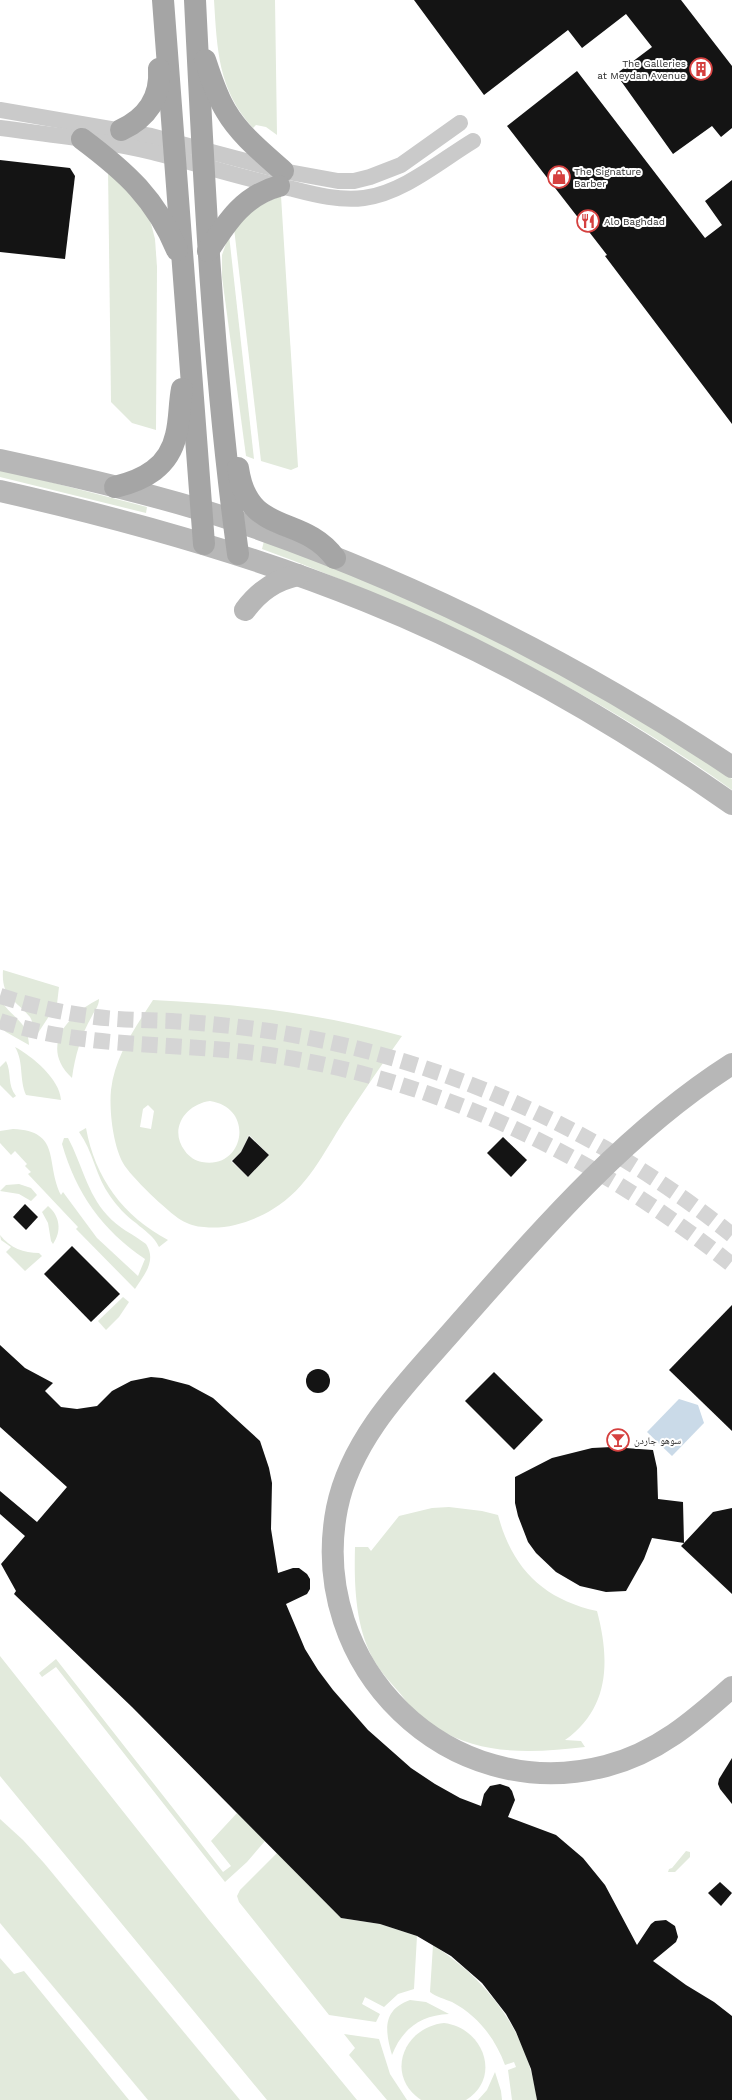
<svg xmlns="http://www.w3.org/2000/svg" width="732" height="2100" font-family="'Work Sans','Noto Naskh Arabic',sans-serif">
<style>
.green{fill:#e2eadc;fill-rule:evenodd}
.water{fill:#cadae8}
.building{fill:#141414}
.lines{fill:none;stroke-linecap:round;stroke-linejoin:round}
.street-tunnel{stroke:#d5d5d5;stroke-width:16;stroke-dasharray:16 8;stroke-linecap:butt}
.street{stroke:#cacaca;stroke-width:16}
.secondary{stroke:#b7b7b7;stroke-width:22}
.primary{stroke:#a5a5a5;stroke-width:22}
.secondary-bridge{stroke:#b7b7b7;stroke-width:22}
.labels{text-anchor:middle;stroke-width:4;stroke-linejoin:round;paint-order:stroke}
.poi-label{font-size:10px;fill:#2d2d2d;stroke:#fff;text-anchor:start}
</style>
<rect width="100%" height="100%" fill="#fff"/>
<g class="green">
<path d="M214 0H275L277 135 266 127 256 125 253 128C218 90 217 49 214 0Z"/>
<polygon points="108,168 149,216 155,239 157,267 156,430 132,423 111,402"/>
<path d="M281 196 298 467 291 470 261 461 234 228C247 212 263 203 281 196Z"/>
<polygon points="229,235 254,459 246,456 222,277 222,255"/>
<polygon points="0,469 147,507 146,513 0,477"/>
<path d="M264 541 328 564 508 644 678 742 732 779V790C589 687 427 610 262 549Z"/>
<path d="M3 970 59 987 57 1004 38 1033C34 1030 33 1022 30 1017 15 999 1 998 3 970Z"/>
<path d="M0 999C11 1018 28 1020 29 1045L6 1032 0 1026Z"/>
<path d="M99 999C99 1006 95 1010 92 1016 81 1035 75 1056 72 1078 39 1047 67 1015 99 999Z"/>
<path d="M153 1000C240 1004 317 1013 402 1036 382 1064 363 1092 344 1121 324 1152 307 1189 273 1209 254 1221 227 1230 204 1227 196 1227 188 1224 181 1220 168 1212 130 1176 123 1163 113 1145 109 1110 111 1090 115 1056 135 1028 153 1000ZM210 1101C256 1108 244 1170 202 1162 196 1161 189 1157 185 1151 168 1129 186 1104 210 1101ZM148 1105 154 1111 151 1129 140 1127 143 1109ZM249 1135 269 1155 248 1177 231 1161 241 1152Z"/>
<path d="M15 1047C32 1056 60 1079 61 1100L26 1095C19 1079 24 1062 15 1047Z"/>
<path d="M6 1061C12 1073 7 1085 16 1096L13 1098 0 1085V1067Z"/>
<path d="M86 1128C95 1178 123 1216 168 1240L159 1247C154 1236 145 1231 136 1223 126 1216 117 1206 110 1196 96 1177 93 1151 79 1132Z"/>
<path d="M13 1129C62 1131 45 1163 61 1195L63 1192 97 1238 138 1276 145 1259C102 1230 76 1193 62 1144L64 1138H68C82 1164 87 1193 107 1215 118 1228 133 1234 146 1244 157 1261 144 1275 135 1289L76 1229 78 1227 28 1174 31 1172 25 1166 27 1164 15 1151 11 1155 0 1143V1131Z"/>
<polygon points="19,1184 31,1188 37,1195 31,1201 19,1194 0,1191 6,1185"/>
<path d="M48 1206C60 1216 62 1231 53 1244L51 1241 48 1223 42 1212Z"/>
<path d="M0 1235C10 1248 24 1253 39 1253L42 1256 25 1271 6 1252 11 1247 1 1240Z"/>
<polygon points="123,1297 129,1302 119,1317 106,1330 98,1321"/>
<path d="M449 1507 482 1511 498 1515C512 1568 543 1599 597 1611 610 1660 610 1708 565 1740L581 1741 585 1747C534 1753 481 1756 437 1728 431 1724 424 1721 419 1716 411 1709 405 1699 398 1691 390 1682 381 1672 375 1662 355 1629 354 1584 355 1547H368L371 1551 399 1516 432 1508Z"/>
<polygon points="0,1656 209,1920 357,2100 267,2100 0,1776"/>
<polygon points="56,1659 223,1872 231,1866 211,1841 237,1813 265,1841 247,1862 225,1882 56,1667 42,1677 39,1673"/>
<polygon points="0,1819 23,1840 44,1863 240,2100 148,2100 0,1923"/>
<polygon points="686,1851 690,1852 690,1857 675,1872 668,1872 669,1869 672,1868"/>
<polygon points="277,1853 341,1918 380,1924 417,1936 414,1989 398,1994 384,2007 365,1997 362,2004 380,2014 376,2022 329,2015 239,1902 237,1896 240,1890"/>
<path d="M433 1945C489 1981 528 2033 537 2100H512L508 2070 516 2067 514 2062 505 2065C495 2038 478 2016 452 2002 445 1999 436 1997 430 1992Z"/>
<polygon points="0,1958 14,1974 24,1971 129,2100 0,2100"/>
<path d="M410 2000 426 2002 449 2014C421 2015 402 2029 392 2055 385 2031 382 2010 410 2000Z"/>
<path d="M444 2023C484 2028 502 2078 466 2100H421C384 2075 404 2027 444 2023Z"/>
<polygon points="344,2034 379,2039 390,2074 407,2100 387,2100 349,2055 355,2048"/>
<polygon points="495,2072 501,2091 502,2100 478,2100 487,2090"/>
</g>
<polygon class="water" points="679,1399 698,1405 704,1423 672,1456 647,1432"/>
<g class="building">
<polygon points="414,0 681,0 732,66 732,128 721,137 712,126 673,154 616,74 652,47 626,14 582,48 568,30 484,95"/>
<polygon points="577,71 705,238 722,225 705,201 732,180 732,424 605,256 607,255 507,126"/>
<polygon points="0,160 70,168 75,176 65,259 0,252"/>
<polygon points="249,1136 269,1155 248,1177 232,1161 241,1152"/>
<polygon points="503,1137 527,1160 511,1177 487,1153"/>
<polygon points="25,1204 38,1217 26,1230 13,1217"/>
<polygon points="72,1246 120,1294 91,1322 44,1274"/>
<polygon points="732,1305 732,1431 669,1370"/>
<polygon points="0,1345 25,1368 53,1383 45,1391 61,1407 77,1409 97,1406 112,1391 131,1381 151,1377 162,1378 189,1385 213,1398 260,1441 269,1468 272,1483 271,1529 278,1573 293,1568 299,1568 307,1574 310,1579 310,1589 307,1594 286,1604 305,1649 318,1670 333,1690 368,1730 411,1768 435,1784 460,1798 481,1806 484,1794 490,1786 500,1784 509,1787 512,1791 515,1800 508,1817 556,1835 583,1858 605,1885 637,1945 651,1924 655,1921 666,1920 675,1926 678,1937 676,1942 653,1961 686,1985 714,2002 732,2016 732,2100 537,2100 531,2069 516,2032 506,2014 482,1983 451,1956 417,1936 380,1924 341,1918 132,1707 14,1594 16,1591 1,1564 25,1536 0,1514 0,1491 37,1522 67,1487 0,1427"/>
<circle cx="318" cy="1381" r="12"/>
<polygon points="494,1372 543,1420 514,1450 465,1401"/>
<polygon points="612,1447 653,1450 657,1468 658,1499 683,1502 684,1543 713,1512 732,1508 732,1594 681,1546 684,1543 652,1538 644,1559 626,1591 606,1592 580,1586 556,1572 536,1553 528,1542 518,1516 515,1503 515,1477 552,1458 592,1448"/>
<polygon points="732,1758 732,1804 720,1789 718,1784 719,1779"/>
<polygon points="720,1882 732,1893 721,1906 708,1893"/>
</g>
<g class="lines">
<g class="street-tunnel">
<path d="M0 996C29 1005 58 1012 88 1016 116 1020 143 1020 171 1021 203 1023 236 1026 269 1031 437 1056 599 1128 732 1235"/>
<path d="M0 1021C85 1049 174 1042 262 1054 435 1077 597 1156 732 1265"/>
</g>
<g class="street">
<polyline points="0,110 151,136 283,171 338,181 354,181 370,177 401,165 460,123"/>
<path d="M0 128C51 135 102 140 152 152 199 164 245 179 293 189 316 195 340 201 364 198 403 193 440 161 473 141"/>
</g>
<g class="secondary">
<path d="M0 460C78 477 157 495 233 520 413 581 575 662 732 767"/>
<path d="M0 491C124 519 248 553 366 601 496 653 618 724 732 804"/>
<path d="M245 610C259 591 275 580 298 575"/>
</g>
<g class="primary">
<polyline points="163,0 204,544"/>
<path d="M195 0C204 185 213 370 238 554"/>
<path d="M205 60C211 77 216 95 226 111 240 135 263 153 283 171"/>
<path d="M121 130C147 118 161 97 159 69"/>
<path d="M82 139C126 172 156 199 177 250"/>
<path d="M208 251C227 222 243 196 279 186"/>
<path d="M238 468C248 538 302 513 335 558"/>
<path d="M115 487C144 480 169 467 176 435 180 420 179 404 182 389"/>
</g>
<path class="secondary-bridge" d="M732 1064C627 1131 544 1227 462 1320 414 1376 352 1433 337 1508 306 1666 449 1807 606 1766 657 1753 694 1721 732 1687"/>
</g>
<defs>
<g id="building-ring" transform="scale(1.15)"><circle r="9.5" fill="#fff" stroke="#d5403f" stroke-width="1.5"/><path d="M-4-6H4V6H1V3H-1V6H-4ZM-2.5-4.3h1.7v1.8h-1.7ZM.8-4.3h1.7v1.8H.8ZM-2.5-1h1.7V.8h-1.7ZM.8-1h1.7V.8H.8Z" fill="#d5403f"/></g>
<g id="shop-ring" transform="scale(1.15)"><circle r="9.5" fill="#fff" stroke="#d5403f" stroke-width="1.5"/><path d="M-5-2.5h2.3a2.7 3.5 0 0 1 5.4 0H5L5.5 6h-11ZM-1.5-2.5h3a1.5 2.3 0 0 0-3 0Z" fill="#d5403f"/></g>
<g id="restaurant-ring" transform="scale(1.15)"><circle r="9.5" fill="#fff" stroke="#d5403f" stroke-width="1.5"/><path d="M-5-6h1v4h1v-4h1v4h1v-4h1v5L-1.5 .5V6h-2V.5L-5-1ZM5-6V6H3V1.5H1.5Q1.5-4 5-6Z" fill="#d5403f"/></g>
<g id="bar-ring" transform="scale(1.15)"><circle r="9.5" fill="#fff" stroke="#d5403f" stroke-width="1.5"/><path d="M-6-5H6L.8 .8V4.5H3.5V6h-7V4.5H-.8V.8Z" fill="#d5403f"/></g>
</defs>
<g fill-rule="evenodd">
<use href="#building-ring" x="701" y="69"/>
<use href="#shop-ring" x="559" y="177"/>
<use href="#restaurant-ring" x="588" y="221"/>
<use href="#bar-ring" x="618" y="1440"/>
</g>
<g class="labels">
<g class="poi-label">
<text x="686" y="67" text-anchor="end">The Galleries<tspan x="686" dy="12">at Meydan Avenue</tspan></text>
<text x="574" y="175">The Signature<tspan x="574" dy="12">Barber</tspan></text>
<text x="604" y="225">Alo Baghdad</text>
<text x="634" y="1444">سوهو جاردن</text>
</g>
</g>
</svg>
